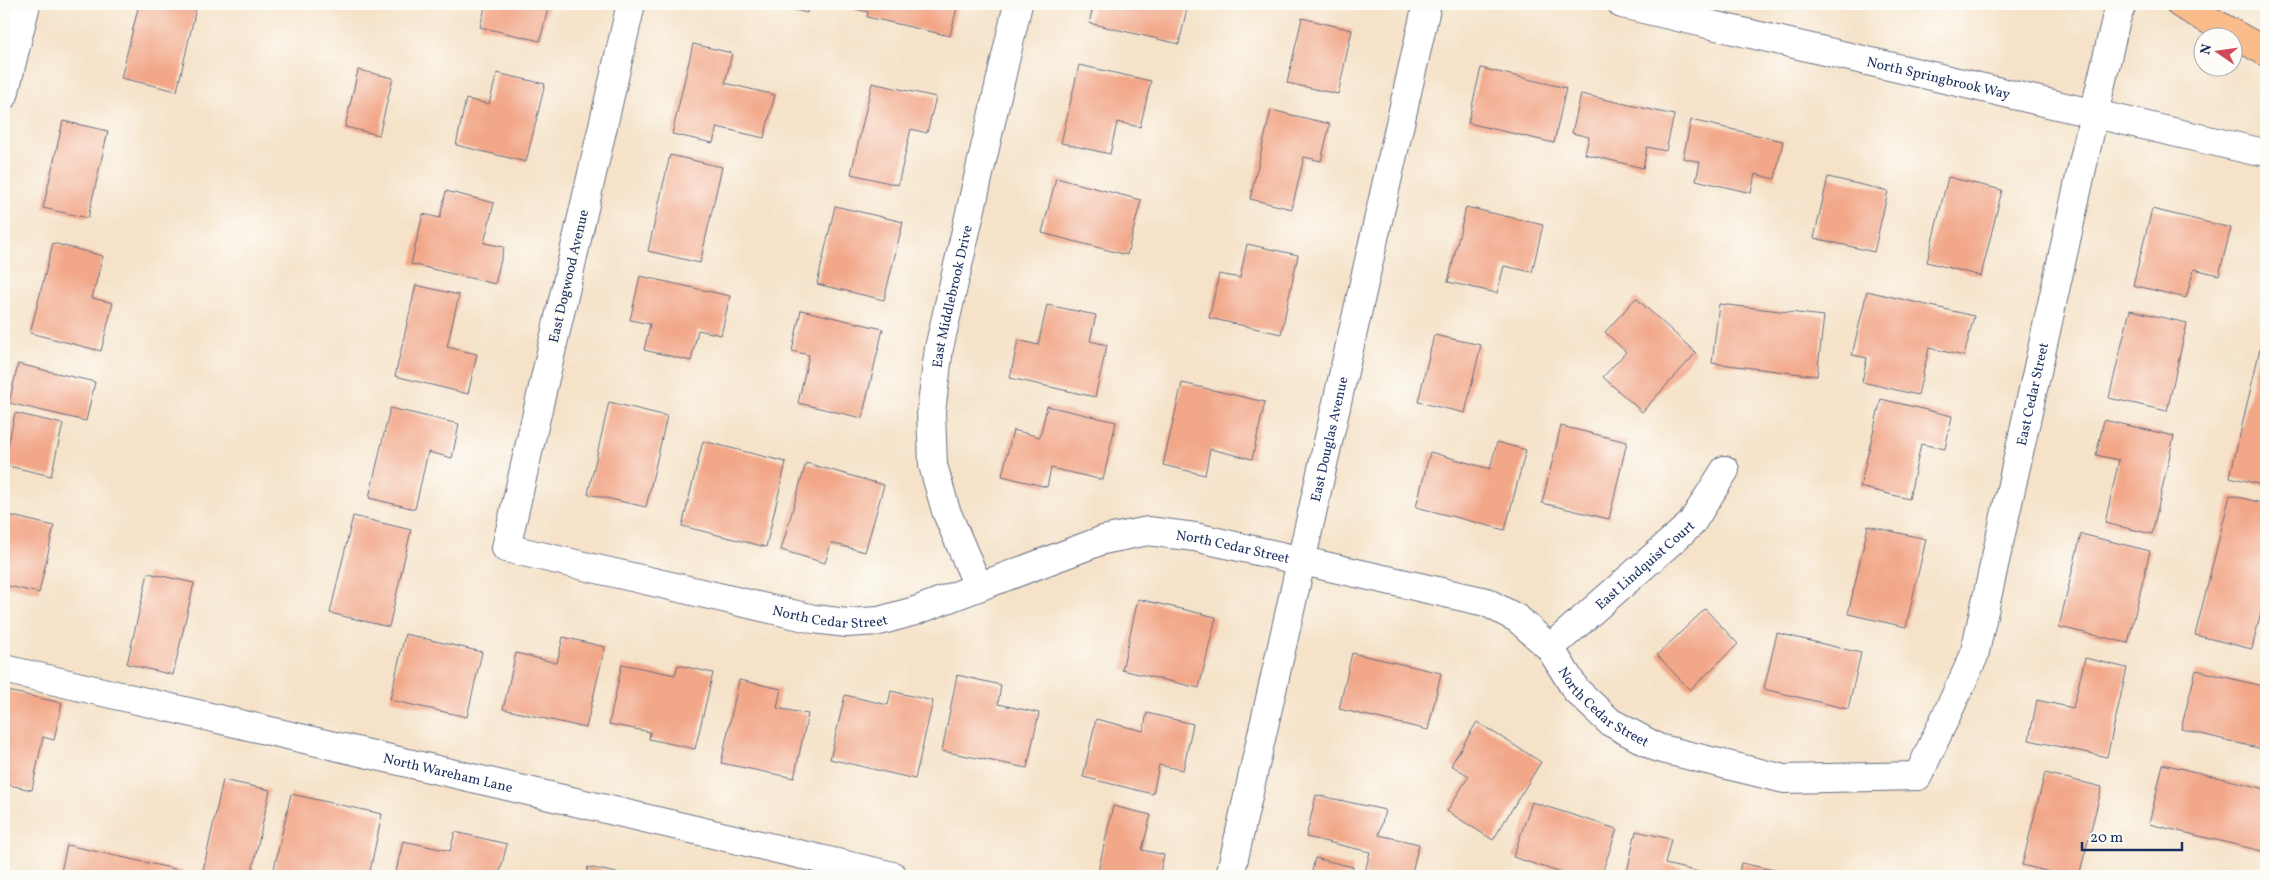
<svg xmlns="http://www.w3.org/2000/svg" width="2270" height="880" font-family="Vollkorn,serif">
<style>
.building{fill:#f2a789}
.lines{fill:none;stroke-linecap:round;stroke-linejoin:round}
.minor-casing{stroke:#676e83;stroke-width:30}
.major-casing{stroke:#676e83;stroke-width:30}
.minor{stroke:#fff;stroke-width:28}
.major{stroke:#fabc8b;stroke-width:28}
.labels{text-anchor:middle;stroke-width:5;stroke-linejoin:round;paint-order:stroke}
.street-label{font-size:14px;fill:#1b2f5e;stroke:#fdfcf7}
</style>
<rect width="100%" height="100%" fill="#fdfcf7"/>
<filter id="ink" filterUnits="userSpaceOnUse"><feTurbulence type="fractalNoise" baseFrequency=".02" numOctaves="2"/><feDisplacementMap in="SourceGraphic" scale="10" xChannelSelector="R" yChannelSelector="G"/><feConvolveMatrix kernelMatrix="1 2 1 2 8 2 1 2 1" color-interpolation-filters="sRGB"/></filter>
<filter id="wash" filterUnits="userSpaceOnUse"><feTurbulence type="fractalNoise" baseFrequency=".0096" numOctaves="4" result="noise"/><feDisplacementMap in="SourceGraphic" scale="20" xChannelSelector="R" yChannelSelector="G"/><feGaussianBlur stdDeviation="1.12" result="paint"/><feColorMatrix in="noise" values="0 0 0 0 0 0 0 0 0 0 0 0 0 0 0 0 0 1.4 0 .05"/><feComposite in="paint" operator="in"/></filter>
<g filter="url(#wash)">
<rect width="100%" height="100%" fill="#f5e2c8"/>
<g id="blocks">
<g class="building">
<polygon points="139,4 197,4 177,91 121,78"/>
<polygon points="486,4 549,4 540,41 480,27"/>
<polygon points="770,4 809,4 807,13"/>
<polygon points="851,4 958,4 950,36 867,17 868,12 850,8"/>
<polygon points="1094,4 1188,4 1179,44 1089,23"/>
<polygon points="1302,18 1352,30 1338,94 1287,83"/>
<polygon points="693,44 732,53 725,83 775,95 764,138 717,127 713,143 672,134"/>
<polygon points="1079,65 1151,81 1140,127 1117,122 1110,154 1061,143"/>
<polygon points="1481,68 1566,88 1554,143 1468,123"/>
<polygon points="358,70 393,78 379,135 345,127"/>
<polygon points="497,73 545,84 526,162 456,145 466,99 489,104"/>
<polygon points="872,83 936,97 927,133 911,129 898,185 851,174"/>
<polygon points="1581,94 1674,115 1666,151 1647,147 1643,168 1585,154 1589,137 1572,133"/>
<polygon points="1271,110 1330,124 1321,161 1304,157 1292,209 1250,199"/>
<polygon points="1691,120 1783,141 1775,179 1755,174 1751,193 1696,180 1700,162 1683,158"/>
<polygon points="63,121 108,131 88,218 43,208"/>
<polygon points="670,155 722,167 700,263 648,251"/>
<polygon points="1828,177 1888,191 1874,252 1814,238"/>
<polygon points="1948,177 2002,190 1981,276 1927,262"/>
<polygon points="1056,178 1141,200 1127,255 1042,233"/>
<polygon points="446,191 494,203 484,243 504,247 495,284 411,264 423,214 440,218"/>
<polygon points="835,206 903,222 884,300 817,284"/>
<polygon points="1466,207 1543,225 1532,272 1504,266 1497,293 1448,282"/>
<polygon points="2152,209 2231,228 2219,275 2194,269 2186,298 2133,285"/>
<polygon points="53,243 103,256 92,298 113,303 101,351 30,333"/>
<polygon points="1247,244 1298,255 1281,334 1209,318 1219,274 1240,278"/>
<polygon points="640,276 730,296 721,335 698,330 691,361 644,350 650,324 630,320"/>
<polygon points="416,285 459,295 447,347 477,354 468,394 395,376"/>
<polygon points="1867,291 1974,316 1964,356 1929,348 1918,395 1862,382 1867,358 1852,355"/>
<polygon points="1636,298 1696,353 1642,412 1603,377 1626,352 1605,332"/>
<polygon points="1719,304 1824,316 1817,376 1712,363"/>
<polygon points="1047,305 1096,315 1090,341 1107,345 1095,397 1010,378 1018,340 1038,345"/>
<polygon points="801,310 883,329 862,418 798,403 809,355 792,351"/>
<polygon points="2130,310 2187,323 2167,411 2109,398"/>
<polygon points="1434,335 1481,345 1465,413 1418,402"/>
<polygon points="2262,340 2266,341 2266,486 2230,477"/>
<polygon points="18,364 95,382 86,421 9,403"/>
<polygon points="1182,383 1265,402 1252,459 1210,449 1205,475 1163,465"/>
<polygon points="1881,399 1952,416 1945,449 1921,444 1909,499 1860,487"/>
<polygon points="609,402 667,416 646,507 588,494"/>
<polygon points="1047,406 1116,422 1103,480 1051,468 1047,487 1002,476 1013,430 1040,437"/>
<polygon points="390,408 459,424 452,458 428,452 415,509 369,498"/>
<polygon points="15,413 63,424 51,476 4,465"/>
<polygon points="2104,420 2174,436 2152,534 2105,523 2119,460 2096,455"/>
<polygon points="1561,426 1627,442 1609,519 1542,503"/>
<polygon points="703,441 786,462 766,547 682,526"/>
<polygon points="1497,442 1526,450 1505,530 1416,507 1430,452 1490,469"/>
<polygon points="806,463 884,485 865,552 831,543 825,563 781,550"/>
<polygon points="2230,495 2266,504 2266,591 2252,649 2195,635"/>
<polygon points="4,514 54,526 39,593 4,585"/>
<polygon points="353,516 411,530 389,627 330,613"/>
<polygon points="1868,526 1926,539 1906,627 1848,614"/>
<polygon points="2081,534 2150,551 2128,643 2059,627"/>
<polygon points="148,573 194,583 173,675 127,664"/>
<polygon points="1138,599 1216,617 1199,688 1122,670"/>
<polygon points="1705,609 1738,644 1690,690 1657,655"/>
<polygon points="1777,633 1861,653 1848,709 1764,689"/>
<polygon points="405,634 482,652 467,717 390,700"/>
<polygon points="563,637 605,647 586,728 503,709 516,653 557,663"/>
<polygon points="1352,653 1441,673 1428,730 1339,709"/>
<polygon points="2085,658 2127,668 2107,757 2029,740 2037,700 2073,708"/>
<polygon points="622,664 675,675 678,665 713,673 695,749 649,739 650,732 609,724"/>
<polygon points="2196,670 2266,687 2266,750 2181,729"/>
<polygon points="957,675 1001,685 998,704 1039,713 1027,768 942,751"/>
<polygon points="739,680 781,689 777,708 808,714 794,778 721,763"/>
<polygon points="8,691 62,703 54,740 43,737 32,790 9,785 5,806 4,713"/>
<polygon points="891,691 933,701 915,779 830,759 845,695 888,705"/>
<polygon points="1147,713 1193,724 1183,770 1159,765 1153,794 1083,777 1096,719 1143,731"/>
<polygon points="1477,722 1541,762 1493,840 1447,811 1469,776 1451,765"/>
<polygon points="2163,764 2266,789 2266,852 2149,824"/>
<polygon points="2045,773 2102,787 2079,876 2065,876 2022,865"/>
<polygon points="223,780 270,790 251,876 60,876 67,845 202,875"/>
<polygon points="291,794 382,814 369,876 290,876 273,873"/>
<polygon points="1316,795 1385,810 1379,835 1419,844 1411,876 1364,876 1370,852 1306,837"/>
<polygon points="1532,802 1617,829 1601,876 1571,876 1513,857"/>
<polygon points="1113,806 1151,815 1142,850 1164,855 1159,876 1097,876"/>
<polygon points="1636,831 1671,839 1665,864 1716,876 1626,876"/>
<polygon points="455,832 507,844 499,876 395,876 403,841 450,851"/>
<polygon points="1315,858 1353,867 1351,876 1311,876"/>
<polygon points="1741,863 1797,875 1797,876 1738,876"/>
<polygon points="588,867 626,875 626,876 586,876"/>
</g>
</g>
</g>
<g filter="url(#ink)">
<use href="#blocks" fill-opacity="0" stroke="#676e83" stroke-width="1"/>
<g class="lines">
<g class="minor-casing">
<g id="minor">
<path id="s1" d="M631 4 506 548 814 619 847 623 879 621 915 611 1103 540 1148 531 1195 537 1486 602 1518 619 1550 648 1576 690 1610 722 1658 748 1784 779 1918 776 1974 656 2094 114 2116 19 2122 4"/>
<path id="s2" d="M1622 4 2255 151"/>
<polyline points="4,95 26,4"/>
<path id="s3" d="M978 586 946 511 933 465 931 412 939 348 1018 4"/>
<path id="s4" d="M1550 648 1691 524 1725 470"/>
<path id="s5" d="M4 669 893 876"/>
<path id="s6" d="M1230 876 1427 4"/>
</g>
</g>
<g class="major-casing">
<polyline id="major" points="2180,4 2266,52"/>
</g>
<use href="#minor" class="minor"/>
<use href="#major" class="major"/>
</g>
</g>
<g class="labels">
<g class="street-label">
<text dy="5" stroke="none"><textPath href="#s2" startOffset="325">North Springbrook Way</textPath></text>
<text transform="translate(568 276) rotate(-77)" y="5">East Dogwood Avenue</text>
<text dy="5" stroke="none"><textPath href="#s3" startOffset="300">East Middlebrook Drive</textPath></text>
<text dy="5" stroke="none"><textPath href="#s1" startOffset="2464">East Cedar Street</textPath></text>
<text dy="5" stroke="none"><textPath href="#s6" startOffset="448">East Douglas Avenue</textPath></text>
<text dy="5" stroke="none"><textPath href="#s1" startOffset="1310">North Cedar Street</textPath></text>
<text dy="5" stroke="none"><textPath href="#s4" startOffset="126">East Lindquist Court</textPath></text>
<text dy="5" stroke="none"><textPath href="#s1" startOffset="890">North Cedar Street</textPath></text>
<text dy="5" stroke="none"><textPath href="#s1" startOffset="1730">North Cedar Street</textPath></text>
<text dy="5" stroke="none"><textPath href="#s5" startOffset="456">North Wareham Lane</textPath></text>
</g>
</g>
<rect width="2270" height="880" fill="none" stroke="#fdfcf7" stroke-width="20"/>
<g transform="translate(2218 52) rotate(283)"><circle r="24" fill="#fdfcf7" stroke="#a3aaba"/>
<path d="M0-4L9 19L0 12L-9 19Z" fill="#d1495b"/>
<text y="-8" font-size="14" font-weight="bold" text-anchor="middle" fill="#1b2f5e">N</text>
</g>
<path d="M2082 842v8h100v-8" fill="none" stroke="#1b2f5e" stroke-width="2.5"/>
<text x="2090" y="842" font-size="15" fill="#1b2f5e" stroke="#fdfcf7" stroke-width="4" paint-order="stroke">20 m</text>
</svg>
